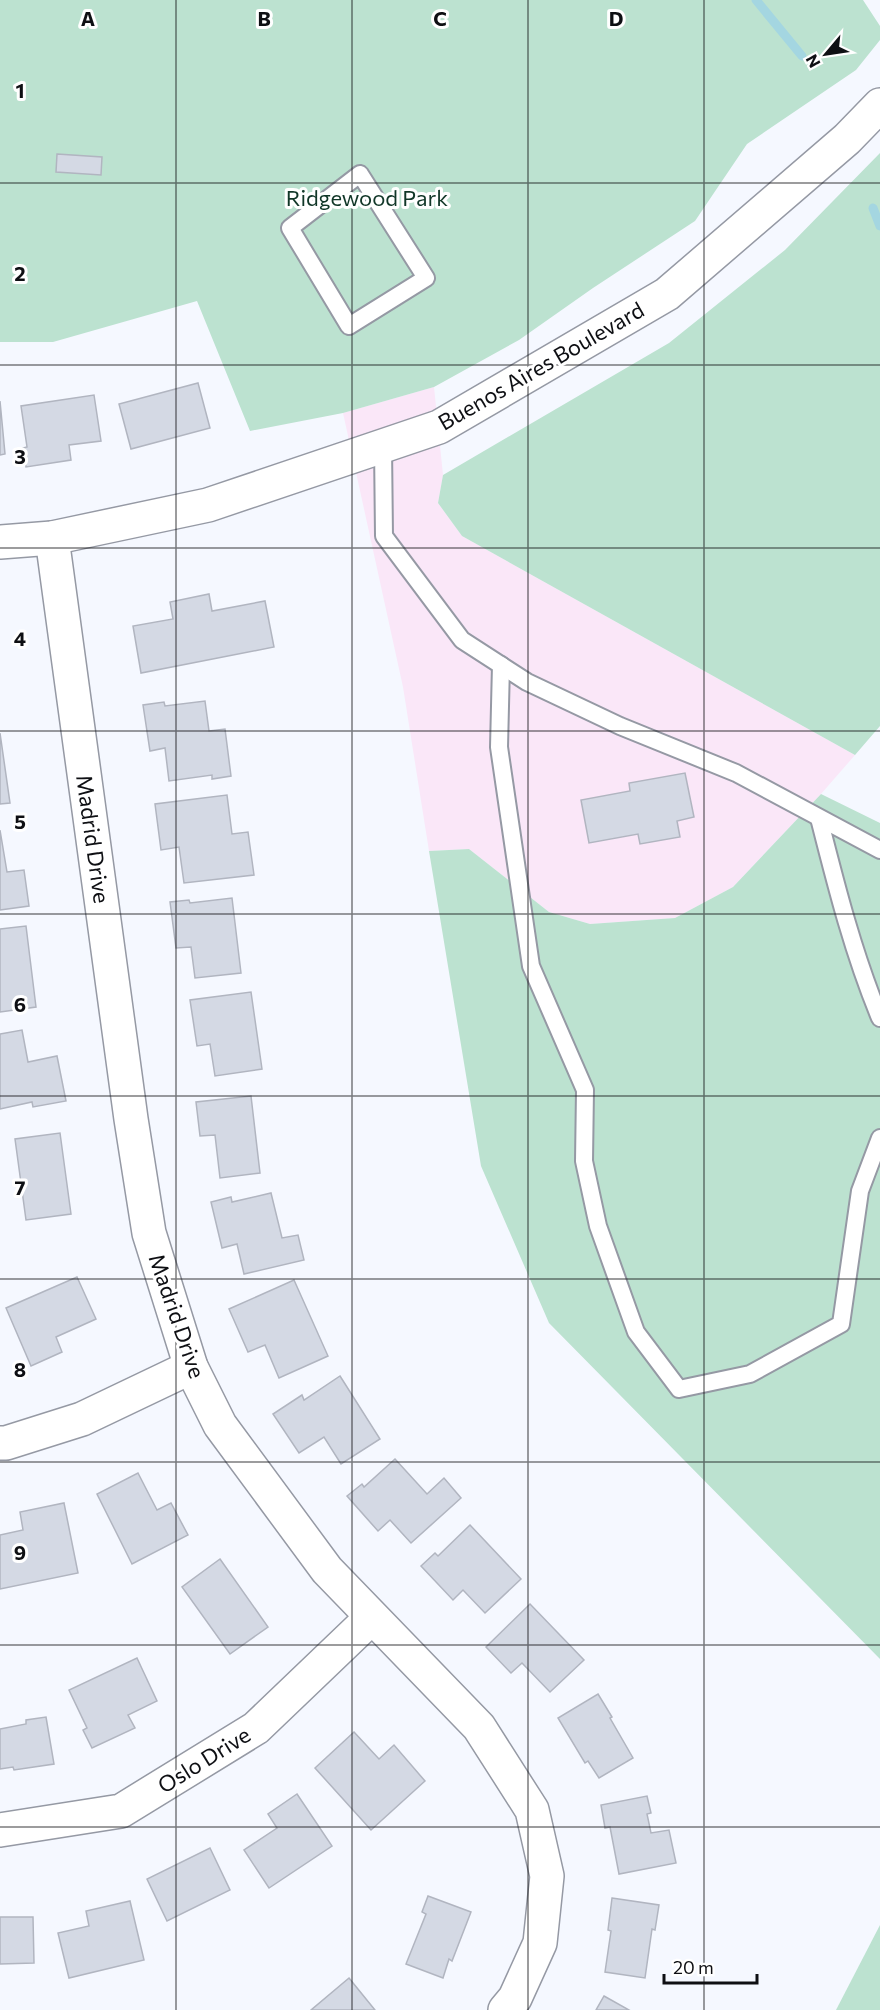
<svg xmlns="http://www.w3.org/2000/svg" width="880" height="2010" font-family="Commissioner,sans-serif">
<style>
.commercial{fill:#fae7f8}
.green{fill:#bce2d0}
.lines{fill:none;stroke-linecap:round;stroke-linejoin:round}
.stream{stroke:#a4d6e1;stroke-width:9}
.building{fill:#d4d9e4;stroke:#b1b5c0;stroke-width:1.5}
.lane-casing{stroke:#9599a4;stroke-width:20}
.street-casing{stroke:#9599a4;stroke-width:36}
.secondary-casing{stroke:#9599a4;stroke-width:36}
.lane{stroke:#fff;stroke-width:16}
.street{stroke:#fff;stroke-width:33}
.secondary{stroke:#fff;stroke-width:33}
.grid{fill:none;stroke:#0e0f13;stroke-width:1.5;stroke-opacity:0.55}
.labels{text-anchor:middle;stroke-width:6;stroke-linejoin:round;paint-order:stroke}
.park-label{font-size:22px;fill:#113728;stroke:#fff}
.street-label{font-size:22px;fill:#0e0f13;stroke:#fff}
.grid-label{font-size:20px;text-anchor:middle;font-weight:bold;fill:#0e0f13;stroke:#fff;stroke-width:6;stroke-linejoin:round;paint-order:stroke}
</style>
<rect width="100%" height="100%" fill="#f5f8ff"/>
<polygon class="commercial" points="434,387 443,475 438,503 462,536 855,755 821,794 733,887 675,918 590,924 549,912 469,849 429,851 403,687 343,413"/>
<g class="green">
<polygon points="0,0 863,0 880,26 880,40 856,70 747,144 695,221 593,288 519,340 434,387 343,413 250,431 197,301 53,342 0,342"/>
<polygon points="880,153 880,726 855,755 462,536 438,503 443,475 669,343 785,250"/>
<polygon points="821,794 880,823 880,1659 549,1323 481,1166 429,851 469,849 549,912 590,924 675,918 733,887"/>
<polygon points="880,1925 880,2010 836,2010"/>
</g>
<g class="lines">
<g class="stream">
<polyline points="756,0 802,56"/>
<polyline points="873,208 880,226"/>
</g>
</g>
<g class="building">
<polygon points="57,154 102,157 101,175 56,172"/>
<polygon points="198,383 210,428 131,449 119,404"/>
<polygon points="94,395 101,441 69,445 71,460 26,467 23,448 27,447 21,406"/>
<polygon points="0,401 5,454 0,455"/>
<polygon points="209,594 212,611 265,601 274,647 141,673 133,626 173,619 170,602"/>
<polygon points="205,701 209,731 225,729 231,776 212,779 212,775 169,781 165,748 150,751 143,705 164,702 165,706"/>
<polygon points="0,733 10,803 0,804"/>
<polygon points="685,773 694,817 677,821 680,837 640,844 638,834 589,843 581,800 630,791 629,783"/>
<polygon points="227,795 232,834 248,832 254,875 184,883 179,847 161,850 155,804"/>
<polygon points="0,830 7,872 24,870 29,906 0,910"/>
<polygon points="232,898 241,973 195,978 191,947 176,948 170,902 189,900 190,903"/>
<polygon points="26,926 36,1007 0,1012 0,929"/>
<polygon points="251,992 262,1069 215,1076 210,1044 197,1046 190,1000"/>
<polygon points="22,1030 28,1062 57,1056 66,1101 33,1107 32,1102 0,1109 0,1034"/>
<polygon points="251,1096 260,1173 220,1178 215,1135 200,1136 196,1102"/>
<polygon points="60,1133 71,1214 26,1220 15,1139"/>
<polygon points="271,1193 282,1238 298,1235 304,1260 244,1274 237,1244 222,1248 211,1202 231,1197 232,1202"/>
<polygon points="77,1277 96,1319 56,1337 62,1352 31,1366 6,1308"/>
<polygon points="294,1280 328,1356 279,1378 265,1345 248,1352 229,1309"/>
<polygon points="340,1376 380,1439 341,1464 324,1437 299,1453 273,1414 302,1395 304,1400"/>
<polygon points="395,1459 427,1494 444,1478 461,1498 411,1543 390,1520 378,1531 347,1496 362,1484 364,1487"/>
<polygon points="138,1473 157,1510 171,1503 188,1535 132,1564 97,1494"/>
<polygon points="64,1503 78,1573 0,1589 0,1535 23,1530 20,1512"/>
<polygon points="470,1525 521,1579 485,1613 463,1590 453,1600 421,1566 435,1553 438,1556"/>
<polygon points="220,1559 268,1627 230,1654 182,1587"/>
<polygon points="530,1604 584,1660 550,1692 522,1663 511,1673 486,1647"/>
<polygon points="137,1658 157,1701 128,1715 135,1728 92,1748 83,1730 87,1728 69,1690"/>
<polygon points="598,1694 612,1717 610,1718 633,1758 599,1778 588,1761 585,1763 558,1718"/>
<polygon points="46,1717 54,1764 14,1770 13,1767 0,1769 0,1729 26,1724 26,1720"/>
<polygon points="354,1732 379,1759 394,1745 425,1781 371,1830 315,1768"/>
<polygon points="297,1794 332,1846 269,1888 244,1850 277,1828 268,1814"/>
<polygon points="647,1796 651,1813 647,1814 651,1833 669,1830 676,1863 619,1874 610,1827 605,1828 601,1805"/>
<polygon points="210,1848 230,1890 167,1921 147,1879"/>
<polygon points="428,1896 471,1912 452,1961 449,1959 443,1978 406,1964 426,1914 422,1912"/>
<polygon points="612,1898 659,1905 655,1930 652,1929 645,1978 605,1972 611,1931 608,1930"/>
<polygon points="130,1901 144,1960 69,1978 58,1933 89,1926 86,1911"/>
<polygon points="0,1917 33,1917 34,1963 0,1964"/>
<polygon points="349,1978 375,2010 311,2010"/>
<polygon points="604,1996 629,2010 596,2010"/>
</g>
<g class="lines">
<g class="lane-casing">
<g id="lane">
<polygon points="360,174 426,278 349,326 290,228"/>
<polyline points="383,446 384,536 462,640 527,682 620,726 736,773 880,850"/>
<polyline points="501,665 499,747 531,966 585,1090 584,1161 598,1226 636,1332 679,1389 750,1374 841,1324 860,1191 880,1138"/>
<path d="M819 818C836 885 853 953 880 1018"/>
</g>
</g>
<g class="street-casing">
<g id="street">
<polyline points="52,538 131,1119 149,1233 191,1367 220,1425 327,1570 479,1727 532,1810 547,1876 540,1943 515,1998 505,2010"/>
<polyline points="0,1443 6,1443 82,1419 191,1367"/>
<polyline points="0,1830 121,1811 256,1728 371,1618"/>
</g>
</g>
<g class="secondary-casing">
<polyline id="secondary" points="0,542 52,538 208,505 439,427 667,294 847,139 880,105"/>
</g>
<use href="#lane" class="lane"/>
<use href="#street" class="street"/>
<use href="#secondary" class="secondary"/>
</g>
<path class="grid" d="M176 0V2010M352 0V2010M528 0V2010M704 0V2010M0 183H880M0 365H880M0 548H880M0 731H880M0 914H880M0 1096H880M0 1279H880M0 1462H880M0 1645H880M0 1827H880"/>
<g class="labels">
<g class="park-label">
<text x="367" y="206">Ridgewood Park</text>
</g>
<g class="street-label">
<text transform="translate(541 366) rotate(-30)" y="8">Buenos Aires Boulevard</text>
<text transform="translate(93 839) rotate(82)" y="8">Madrid Drive</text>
<text transform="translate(177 1316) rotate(71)" y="8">Madrid Drive</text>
<text transform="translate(204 1760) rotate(-32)" y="8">Oslo Drive</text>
</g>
</g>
<g class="grid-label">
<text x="88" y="26">A</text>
<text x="264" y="26">B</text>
<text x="440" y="26">C</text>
<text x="616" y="26">D</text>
<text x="20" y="98">1</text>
<text x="20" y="281">2</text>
<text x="20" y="464">3</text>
<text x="20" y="646">4</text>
<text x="20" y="829">5</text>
<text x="20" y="1012">6</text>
<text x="20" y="1195">7</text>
<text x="20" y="1377">8</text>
<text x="20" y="1560">9</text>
</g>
<g transform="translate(826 54) rotate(241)" stroke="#ffffff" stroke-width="4.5" paint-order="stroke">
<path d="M0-4.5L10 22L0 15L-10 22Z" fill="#0e0f13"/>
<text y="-9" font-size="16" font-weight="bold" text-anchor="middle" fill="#0e0f13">N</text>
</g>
<path d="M664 1974v9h93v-9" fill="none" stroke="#0e0f13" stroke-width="3"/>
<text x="673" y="1974" font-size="18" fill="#0e0f13" stroke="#ffffff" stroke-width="4.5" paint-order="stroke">20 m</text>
</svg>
